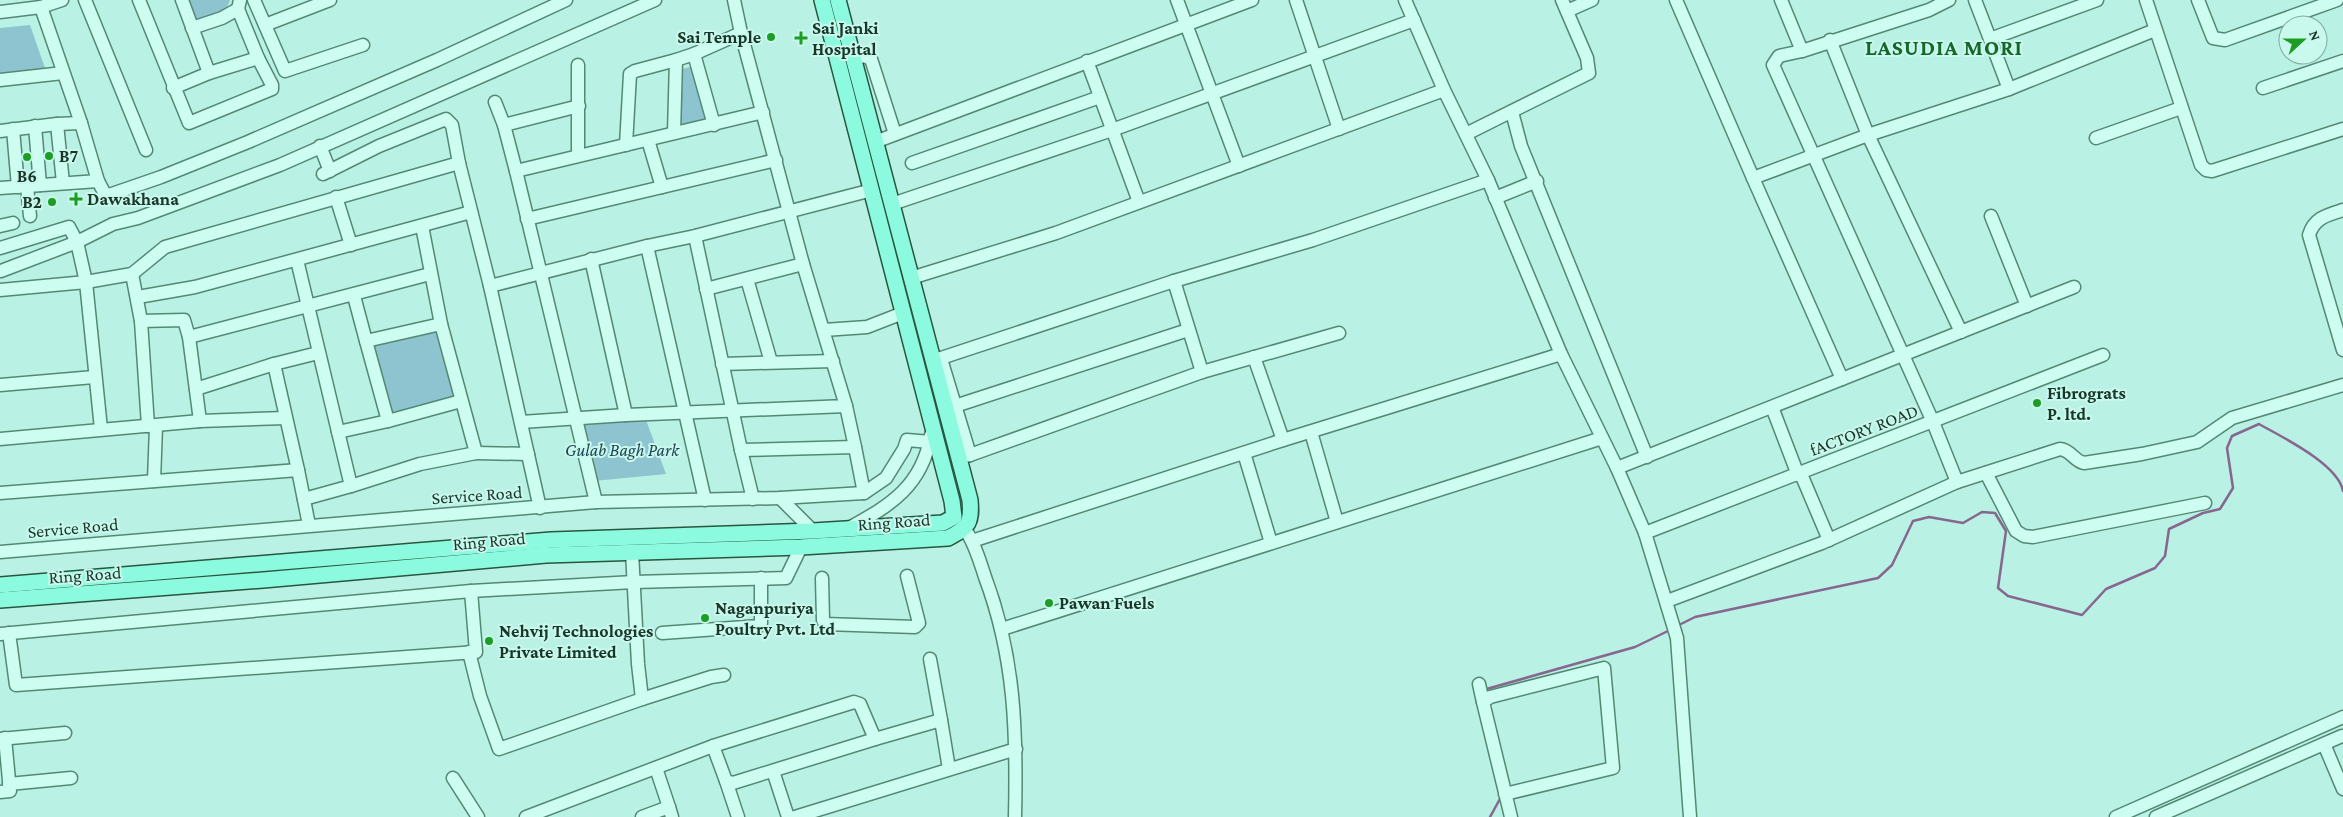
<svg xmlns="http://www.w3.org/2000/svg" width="2343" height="817" font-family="'Crimson Pro',serif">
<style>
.green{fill:#8dc4d0}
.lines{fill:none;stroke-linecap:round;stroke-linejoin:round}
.stream{stroke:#87668f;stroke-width:2.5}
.minor-casing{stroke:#538973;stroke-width:15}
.major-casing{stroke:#285640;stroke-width:18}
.minor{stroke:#cdfcf0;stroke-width:12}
.major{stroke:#8cfade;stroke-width:15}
.poi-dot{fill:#1d9d23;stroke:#c9f8ed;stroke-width:2}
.labels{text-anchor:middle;stroke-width:4;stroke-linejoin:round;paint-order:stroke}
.poi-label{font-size:18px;font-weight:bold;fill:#193729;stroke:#c9f8ed;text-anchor:start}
.street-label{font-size:18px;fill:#193729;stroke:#c9f8ed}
.park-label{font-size:18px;font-style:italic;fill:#1e4455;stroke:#c9f8ed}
.district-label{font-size:22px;font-weight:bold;letter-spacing:1px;fill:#15672a;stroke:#c9f8ed}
</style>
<rect width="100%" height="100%" fill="#b9f1e4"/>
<g class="green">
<path d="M185 0H230C226 15 206 17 193 22Z"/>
<polygon points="30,25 46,71 0,76 0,28"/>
<polygon points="694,66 708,124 677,130 678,70"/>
<polygon points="439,330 456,397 392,416 372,346"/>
<polygon points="646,420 666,474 594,481 584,425"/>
</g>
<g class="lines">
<g class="stream">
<path d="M1677 626 1695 617 1878 578 1892 565 1913 521 1929 517 1963 523 1982 512 1995 513 2006 531 1998 588 2008 596 2082 615 2106 589 2155 568 2165 556 2169 529 2203 513 2220 509 2233 488 2227 448 2232 436 2259 424C2282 437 2338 464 2343 491"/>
<polyline points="1483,690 1635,647 1670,630"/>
<polyline points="1490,817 1501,797"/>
</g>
<g class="minor-casing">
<g id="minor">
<polyline points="85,0 146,150"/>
<polyline points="139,0 189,123 272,89 272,85 258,58"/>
<polyline points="182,0 209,73 258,58 238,9"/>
<polyline points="254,0 285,71 363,45"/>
<polyline points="1177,0 1239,166"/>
<polyline points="1296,0 1339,129"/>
<polyline points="1405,0 1444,90 1488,180 1561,354 1617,468 1645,533 1677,638 1690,817"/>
<polyline points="1676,0 1753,178"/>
<polyline points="1781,0 1802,51"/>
<path d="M1949 0 1929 10 1802 51 1779 56 1773 65 1933 422 1957 482 2060 449C2071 450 2074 461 2084 463L2142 454 2197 442 2232 418 2343 385"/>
<polyline points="1975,0 1990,39"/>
<polyline points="2146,0 2201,165 2206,170 2212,171 2343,129"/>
<polyline points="2198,0 2213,38 2225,40 2337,0"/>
<polyline points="41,7 81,123"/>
<polyline points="1567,11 1592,0"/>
<polyline points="0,12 41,7 62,0"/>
<polyline points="265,25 330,0"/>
<polyline points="192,28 222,18 238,9 240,0"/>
<polyline points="1830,40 1868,135 1961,332"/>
<polyline points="694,54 714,125"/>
<polyline points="853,59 864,56 871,59 895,134"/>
<polyline points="1087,61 1139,202"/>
<polyline points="0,80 63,73"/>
<polyline points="173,88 209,73"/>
<polyline points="2263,88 2343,61"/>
<polyline points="2009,89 2155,30"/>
<polyline points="495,102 504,125 516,171 596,502"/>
<polyline points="1512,112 1521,146 1647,457"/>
<polyline points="57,124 63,183"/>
<polyline points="504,125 579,106"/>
<polyline points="35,126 40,185"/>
<polyline points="13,129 18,187"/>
<polyline points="0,131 57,124 81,123 98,181 106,196 161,177 248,142 437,60 566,0"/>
<polyline points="674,133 676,60 694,54 741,33"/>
<polyline points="1466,134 1589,73 1587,58 1562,0"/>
<polyline points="2096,138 2181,108"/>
<polyline points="648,140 662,187"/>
<polyline points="875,142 1252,0"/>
<polyline points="626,145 630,74 635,71 676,60"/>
<polyline points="320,146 330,171"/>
<polyline points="578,155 578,65"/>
<polyline points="912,163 1100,97"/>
<polyline points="516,171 763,112"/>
<polyline points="323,174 379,146 446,119 452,125 459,163"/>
<polyline points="27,186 30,216"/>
<polyline points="0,188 98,181"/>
<polyline points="336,197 351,245"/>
<polyline points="1495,198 1537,181"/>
<polyline points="892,204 1112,130 1414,20"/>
<path d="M2343 210C2327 215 2314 218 2309 235L2343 350"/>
<polyline points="1991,216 2027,306"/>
<polyline points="527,219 776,160"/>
<polyline points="0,226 13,223"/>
<polyline points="695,236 741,450 855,447 864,493"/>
<polyline points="647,246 705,500"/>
<polyline points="0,248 69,227 77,242 113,224 138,218 280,165 655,0"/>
<polyline points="591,259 626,415"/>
<polyline points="297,260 351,486 304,499"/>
<polyline points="1,271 77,242 86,282 101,429"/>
<polyline points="132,274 141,321 148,426"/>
<polyline points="911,278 1056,233 1444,90"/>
<polyline points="747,279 771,362"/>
<polyline points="490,286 647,246 695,236 872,190"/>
<polyline points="2074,287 1842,379 1753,178 1868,135 2009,89 1990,39 2097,0"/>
<polyline points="706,289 803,264"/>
<polyline points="0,290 86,282 132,274 165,247 459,163 490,286 540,508"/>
<polyline points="354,296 366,341 441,324"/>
<polyline points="138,297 195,287 471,212"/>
<polyline points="141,321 184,320 189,337 200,421"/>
<polyline points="824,330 867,327 903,313"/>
<polyline points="189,337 430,274"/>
<polyline points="366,341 388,421 461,401"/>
<polyline points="1254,357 1283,440"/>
<polyline points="941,359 970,455"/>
<polyline points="932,361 1174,281 1313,240 1488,180"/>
<polyline points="722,364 833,361"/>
<polyline points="1202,372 1339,333"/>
<polyline points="0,385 94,377"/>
<polyline points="196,389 274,364"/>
<polyline points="846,406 855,447"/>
<polyline points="955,406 1188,330"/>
<polyline points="1772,407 1798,475"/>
<polyline points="521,422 626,415 846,406 803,264 741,33 734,0"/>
<polyline points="338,432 388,421"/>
<polyline points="1311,432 1337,522"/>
<polyline points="0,439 200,421 285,418"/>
<polyline points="741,450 753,499"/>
<polyline points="476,453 528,454"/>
<polyline points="1244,453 1271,543"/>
<polyline points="959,457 970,455 1202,372 1174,281"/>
<polyline points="1617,468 1842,379"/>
<polyline points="298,470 274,364 318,353"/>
<polyline points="1986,473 2016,531 2024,536 2033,537 2205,503"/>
<polyline points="1801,474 1829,540"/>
<polyline points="154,481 156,426"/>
<polyline points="351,486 420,464 476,453 441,324 422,226"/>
<polyline points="0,493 298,470 309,525"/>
<polyline points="780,498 813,531"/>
<path d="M849 528C891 505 922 486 931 435"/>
<polyline points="1645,533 2103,355"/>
<path d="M968 534C976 547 980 562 985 577 1015 657 1017 732 1015 817"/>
<polyline points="972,541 1283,440 1561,354"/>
<polyline points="0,552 596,502 780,498 864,493 886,478 904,449 907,440 930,442"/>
<polyline points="822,578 823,620 825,624 915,627 919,623 907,576"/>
<polyline points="1667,601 1822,543 1957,482"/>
<polyline points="1002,629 1602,438"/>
<polyline points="9,633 16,685 476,652 471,591"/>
<polyline points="662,633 759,626 761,623 761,578"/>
<polyline points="0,634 471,591 634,582 786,578 801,547"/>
<polyline points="469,652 480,696 499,749 642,699 638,664 632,552"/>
<polyline points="930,659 941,720"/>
<polyline points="1479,684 1483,702"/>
<polyline points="642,699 711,677 724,675"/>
<polyline points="0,739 65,733"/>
<polyline points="2324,744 2343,789"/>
<polyline points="713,746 726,781 733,783 875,739"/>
<polyline points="656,768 669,807"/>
<polyline points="773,771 788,817"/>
<polyline points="453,778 478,817"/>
<polyline points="726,781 738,817"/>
<polyline points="9,784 71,778"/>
<polyline points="0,792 10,791 5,738"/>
<polyline points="1505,794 1613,768 1604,668 1490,697 1483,702 1511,817"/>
<polyline points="526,817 713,746 854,702 860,704 875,739 941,720 949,769"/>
<polyline points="642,817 669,807 672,817"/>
<polyline points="795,817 1016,749"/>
<polyline points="2116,817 2343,717"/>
<polyline points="2156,817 2342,736"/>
</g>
</g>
<g class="major-casing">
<g id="major">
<polyline points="0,585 551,540 813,531 943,523 954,517 952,501 822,0"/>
<path d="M0 600 263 580 546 555 801 547 948 538C969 527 972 523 970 500L838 0"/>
</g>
</g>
<use href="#minor" class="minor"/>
<use href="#major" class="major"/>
</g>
<g class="poi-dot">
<circle cx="771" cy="37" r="5"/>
<path d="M798.5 30.5h5v5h5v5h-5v5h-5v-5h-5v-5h5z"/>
<circle cx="49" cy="156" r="5"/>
<circle cx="27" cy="157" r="5"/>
<path d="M73.5 191.5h5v5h5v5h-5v5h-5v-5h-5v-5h5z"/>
<circle cx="52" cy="202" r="5"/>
<circle cx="2037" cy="403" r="5"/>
<circle cx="1049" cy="603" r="5"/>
<circle cx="705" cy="618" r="5"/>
<circle cx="489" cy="641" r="5"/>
</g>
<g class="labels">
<g class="poi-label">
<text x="812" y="34">Sai Janki<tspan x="812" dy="21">Hospital</tspan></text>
<text x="761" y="43" text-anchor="end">Sai Temple</text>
<text x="59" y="162">B7</text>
<text x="27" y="182" text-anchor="middle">B6</text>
<text x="87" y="205">Dawakhana</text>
<text x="42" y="208" text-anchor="end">B2</text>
<text x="2047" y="399">Fibrograts<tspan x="2047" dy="21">P. ltd.</tspan></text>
<text x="1059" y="609">Pawan Fuels</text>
<text x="715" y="614">Naganpuriya<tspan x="715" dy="21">Poultry Pvt. Ltd</tspan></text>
<text x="499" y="637">Nehvij Technologies<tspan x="499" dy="21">Private Limited</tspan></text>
</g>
<g class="street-label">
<text transform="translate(1864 430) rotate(-21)" y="6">fACTORY ROAD</text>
<text transform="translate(477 495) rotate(-4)" y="6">Service Road</text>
<text transform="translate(894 522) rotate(-4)" y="6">Ring Road</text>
<text transform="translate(73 528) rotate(-5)" y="6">Service Road</text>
<text transform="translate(489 541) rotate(-5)" y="6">Ring Road</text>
<text transform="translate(85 575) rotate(-4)" y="6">Ring Road</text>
</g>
<g class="park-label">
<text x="622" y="456">Gulab Bagh Park</text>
</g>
<g class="district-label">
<text x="1944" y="55">LASUDIA MORI</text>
</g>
</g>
<g transform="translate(2303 40) rotate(69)"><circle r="24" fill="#c9f8ed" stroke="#83ab9f"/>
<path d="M0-4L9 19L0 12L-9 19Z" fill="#1d9d23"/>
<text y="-8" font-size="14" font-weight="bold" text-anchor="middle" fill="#193729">N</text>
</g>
</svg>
